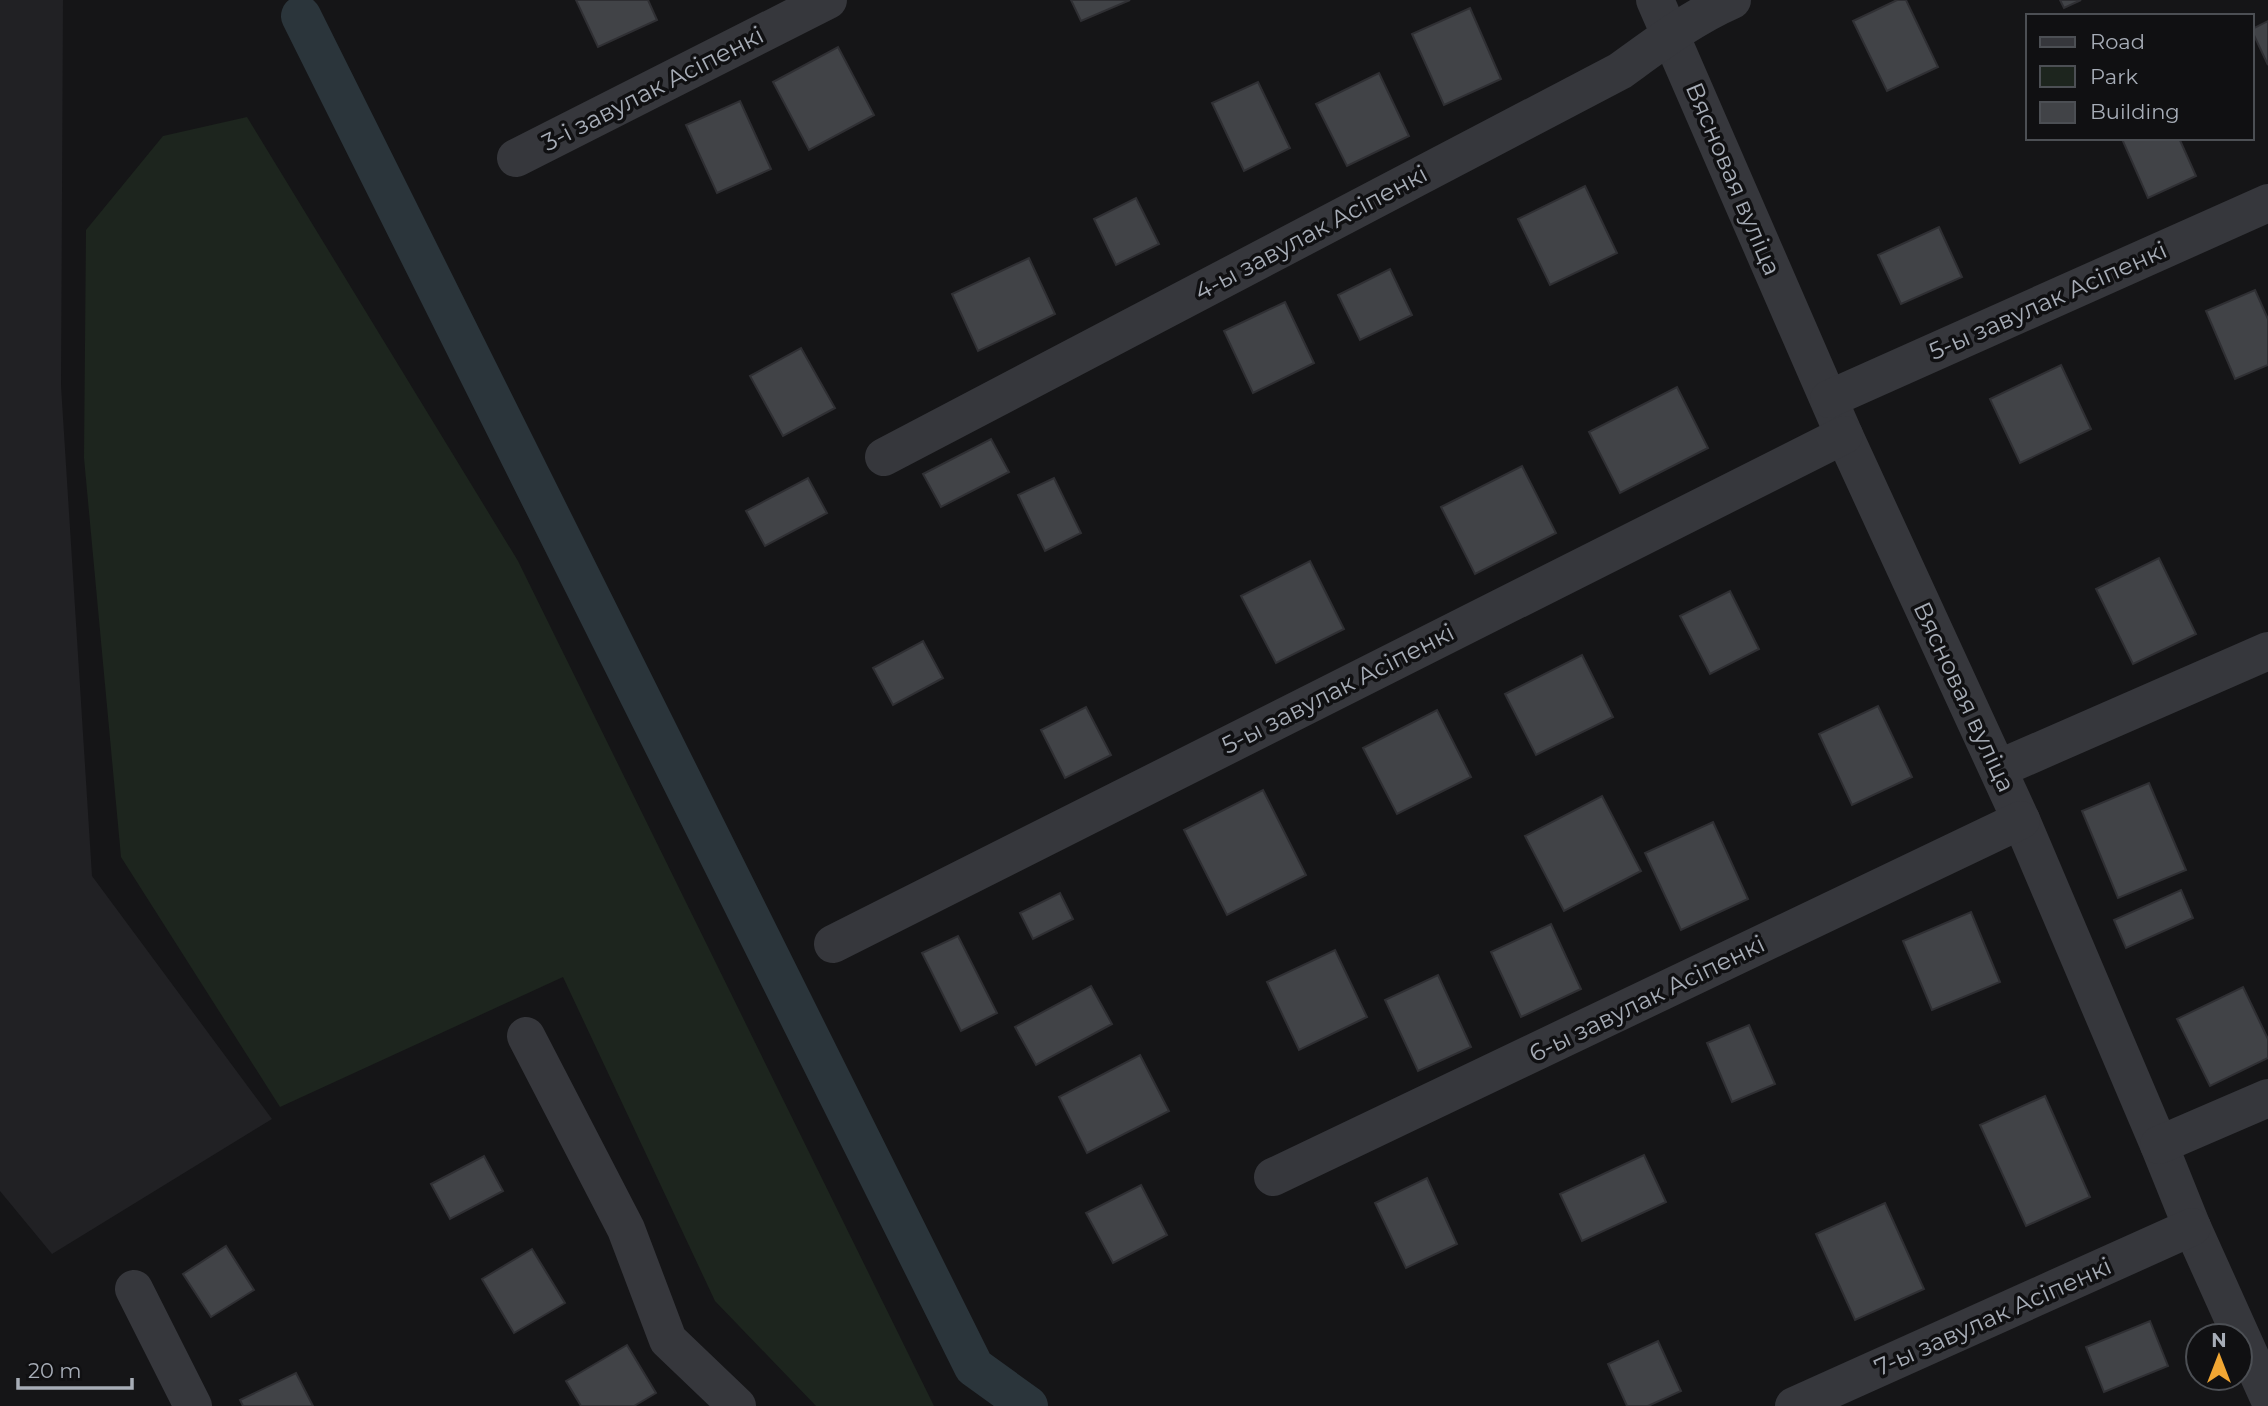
<svg xmlns="http://www.w3.org/2000/svg" width="2268" height="1406" font-family="Montserrat,sans-serif">
<style>
.built{fill:#212124}
.green{fill:#1d251e}
.lines{fill:none;stroke-linecap:round;stroke-linejoin:round}
.canal{stroke:#2b353b;stroke-width:40}
.building{fill:#414347;stroke:#2f2f33;stroke-width:2}
.minor{stroke:#36373c;stroke-width:38}
.labels{text-anchor:middle;stroke-width:7;stroke-linejoin:round;paint-order:stroke}
.street-label{font-size:24px;fill:#a7adb7;stroke:#101012}
</style>
<rect width="100%" height="100%" fill="#151517"/>
<polygon class="built" points="0,0 63,0 61,386 92,876 272,1119 52,1254 0,1191"/>
<polygon class="green" points="247,117 518,561 934,1406 816,1406 715,1301 563,977 280,1107 121,857 84,458 86,230 163,136"/>
<g class="lines">
<polyline class="canal" points="301,16 974,1367 1028,1406"/>
</g>
<g class="building">
<polygon points="576,0 648,0 657,20 598,47"/>
<polygon points="1071,0 1130,0 1081,21"/>
<polygon points="1897,0 1906,0 1938,67 1887,91 1853,21"/>
<polygon points="2060,0 2081,0 2064,8"/>
<polygon points="1470,8 1501,79 1444,105 1412,34"/>
<polygon points="2268,21 2268,65 2252,31 2252,29"/>
<polygon points="838,47 874,115 809,150 773,82"/>
<polygon points="1379,73 1409,136 1347,166 1316,104"/>
<polygon points="1258,82 1290,148 1244,171 1212,103"/>
<polygon points="740,101 771,169 717,193 686,125"/>
<polygon points="2179,138 2196,176 2148,198 2122,139"/>
<polygon points="1585,186 1617,253 1550,285 1518,219"/>
<polygon points="1136,198 1159,244 1116,265 1094,219"/>
<polygon points="1939,227 1962,277 1901,304 1878,255"/>
<polygon points="1029,258 1055,314 978,351 952,294"/>
<polygon points="1390,269 1412,315 1360,340 1338,295"/>
<polygon points="2255,290 2268,319 2268,365 2235,379 2206,311"/>
<polygon points="1285,302 1314,363 1253,393 1224,331"/>
<polygon points="801,348 835,408 783,436 750,376"/>
<polygon points="2061,365 2091,429 2020,463 1990,399"/>
<polygon points="1677,387 1708,448 1620,493 1589,432"/>
<polygon points="991,439 1009,472 941,507 923,474"/>
<polygon points="1522,466 1556,533 1475,574 1441,507"/>
<polygon points="808,478 827,513 765,546 746,511"/>
<polygon points="1054,478 1081,533 1045,551 1018,495"/>
<polygon points="2159,558 2196,634 2133,664 2096,589"/>
<polygon points="1310,561 1344,629 1276,663 1241,596"/>
<polygon points="1730,591 1759,649 1710,674 1680,616"/>
<polygon points="923,641 943,678 893,705 873,668"/>
<polygon points="1582,655 1613,717 1536,755 1505,694"/>
<polygon points="1878,706 1912,777 1852,805 1819,734"/>
<polygon points="1086,707 1111,755 1065,778 1041,730"/>
<polygon points="1437,710 1471,777 1397,814 1363,748"/>
<polygon points="2149,783 2186,870 2118,898 2082,811"/>
<polygon points="1263,790 1306,875 1227,915 1184,830"/>
<polygon points="1602,796 1641,871 1564,911 1525,836"/>
<polygon points="1713,822 1748,899 1681,930 1645,853"/>
<polygon points="2181,890 2193,918 2126,948 2114,920"/>
<polygon points="1060,893 1073,919 1033,939 1020,913"/>
<polygon points="1971,912 2000,982 1932,1010 1903,941"/>
<polygon points="1551,924 1581,989 1521,1017 1491,952"/>
<polygon points="958,936 997,1013 961,1031 922,953"/>
<polygon points="1335,950 1367,1017 1299,1050 1267,982"/>
<polygon points="1438,975 1471,1047 1418,1071 1385,1000"/>
<polygon points="1091,986 1112,1024 1036,1065 1015,1027"/>
<polygon points="2243,987 2268,1039 2268,1058 2210,1086 2177,1019"/>
<polygon points="1749,1025 1775,1084 1732,1102 1707,1043"/>
<polygon points="1140,1055 1169,1111 1087,1153 1059,1097"/>
<polygon points="2045,1096 2090,1197 2026,1226 1980,1125"/>
<polygon points="1644,1155 1666,1202 1582,1241 1560,1194"/>
<polygon points="484,1156 503,1191 450,1219 431,1184"/>
<polygon points="1427,1178 1457,1244 1406,1268 1375,1203"/>
<polygon points="1141,1185 1167,1235 1113,1263 1086,1213"/>
<polygon points="1885,1203 1924,1289 1855,1320 1816,1234"/>
<polygon points="226,1246 254,1290 211,1317 183,1274"/>
<polygon points="532,1249 565,1303 514,1333 482,1279"/>
<polygon points="2150,1321 2168,1366 2104,1392 2086,1347"/>
<polygon points="1658,1341 1681,1391 1648,1406 1627,1406 1608,1364"/>
<polygon points="627,1345 656,1393 634,1406 581,1406 566,1381"/>
<polygon points="296,1373 313,1406 243,1406 240,1400"/>
</g>
<g class="lines">
<g class="minor">
<polyline points="1655,0 1844,435 2021,820 2159,1145 2192,1227 2268,1396"/>
<polyline points="516,158 828,0"/>
<polyline points="1829,399 2268,203"/>
<path d="M884 457 1620 71C1656 45 1691 18 1732 0"/>
<polyline points="1998,769 2268,651"/>
<polyline points="833,944 1844,435"/>
<polyline points="526,1036 626,1229 668,1340 737,1406"/>
<polyline points="2159,1145 2268,1098"/>
<polyline points="1273,1177 2021,820"/>
<polyline points="134,1289 193,1406"/>
<polyline points="1794,1406 2192,1227"/>
</g>
</g>
<g class="labels">
<g class="street-label">
<text transform="translate(653 89) rotate(-27)" y="8">3-і завулак Асіпенкі</text>
<text transform="translate(1733 179) rotate(67)" y="8">Вясновая вуліца</text>
<text transform="translate(1311 233) rotate(-28)" y="8">4-ы завулак Асіпенкі</text>
<text transform="translate(2048 301) rotate(-24)" y="8">5-ы завулак Асіпенкі</text>
<text transform="translate(1338 689) rotate(-27)" y="8">5-ы завулак Асіпенкі</text>
<text transform="translate(1964 697) rotate(65)" y="8">Вясновая вуліца</text>
<text transform="translate(1647 999) rotate(-26)" y="8">6-ы завулак Асіпенкі</text>
<text transform="translate(1993 1317) rotate(-24)" y="8">7-ы завулак Асіпенкі</text>
</g>
</g>
<rect x="2026" y="14" width="228" height="126" fill="#101012" stroke="#4c4f54" stroke-width="2"/>
<rect x="2040" y="37" width="35" height="10" fill="#36373c" stroke="#4c4f54" stroke-width="2"/>
<text x="2090" y="49" font-size="21" fill="#a7adb7">Road</text>
<rect x="2040" y="66" width="35" height="21" fill="#1d251e" stroke="#4c4f54" stroke-width="2"/>
<text x="2090" y="84" font-size="21" fill="#a7adb7">Park</text>
<rect x="2040" y="102" width="35" height="21" fill="#414347" stroke="#4c4f54" stroke-width="2"/>
<text x="2090" y="119" font-size="21" fill="#a7adb7">Building</text>
<g transform="translate(2219 1357)"><circle r="33" fill="#101012" stroke="#4c4f54" stroke-width="2"/>
<path d="M0-5L12 26L0 18L-12 26Z" fill="#f1a633"/>
<text y="-10" font-size="19" font-weight="bold" text-anchor="middle" fill="#a7adb7">N</text>
</g>
<path d="M18 1378v10h114v-10" fill="none" stroke="#a7adb7" stroke-width="3.5"/>
<text x="28" y="1378" font-size="21" fill="#a7adb7" stroke="#101012" stroke-width="5" paint-order="stroke">20 m</text>
</svg>
